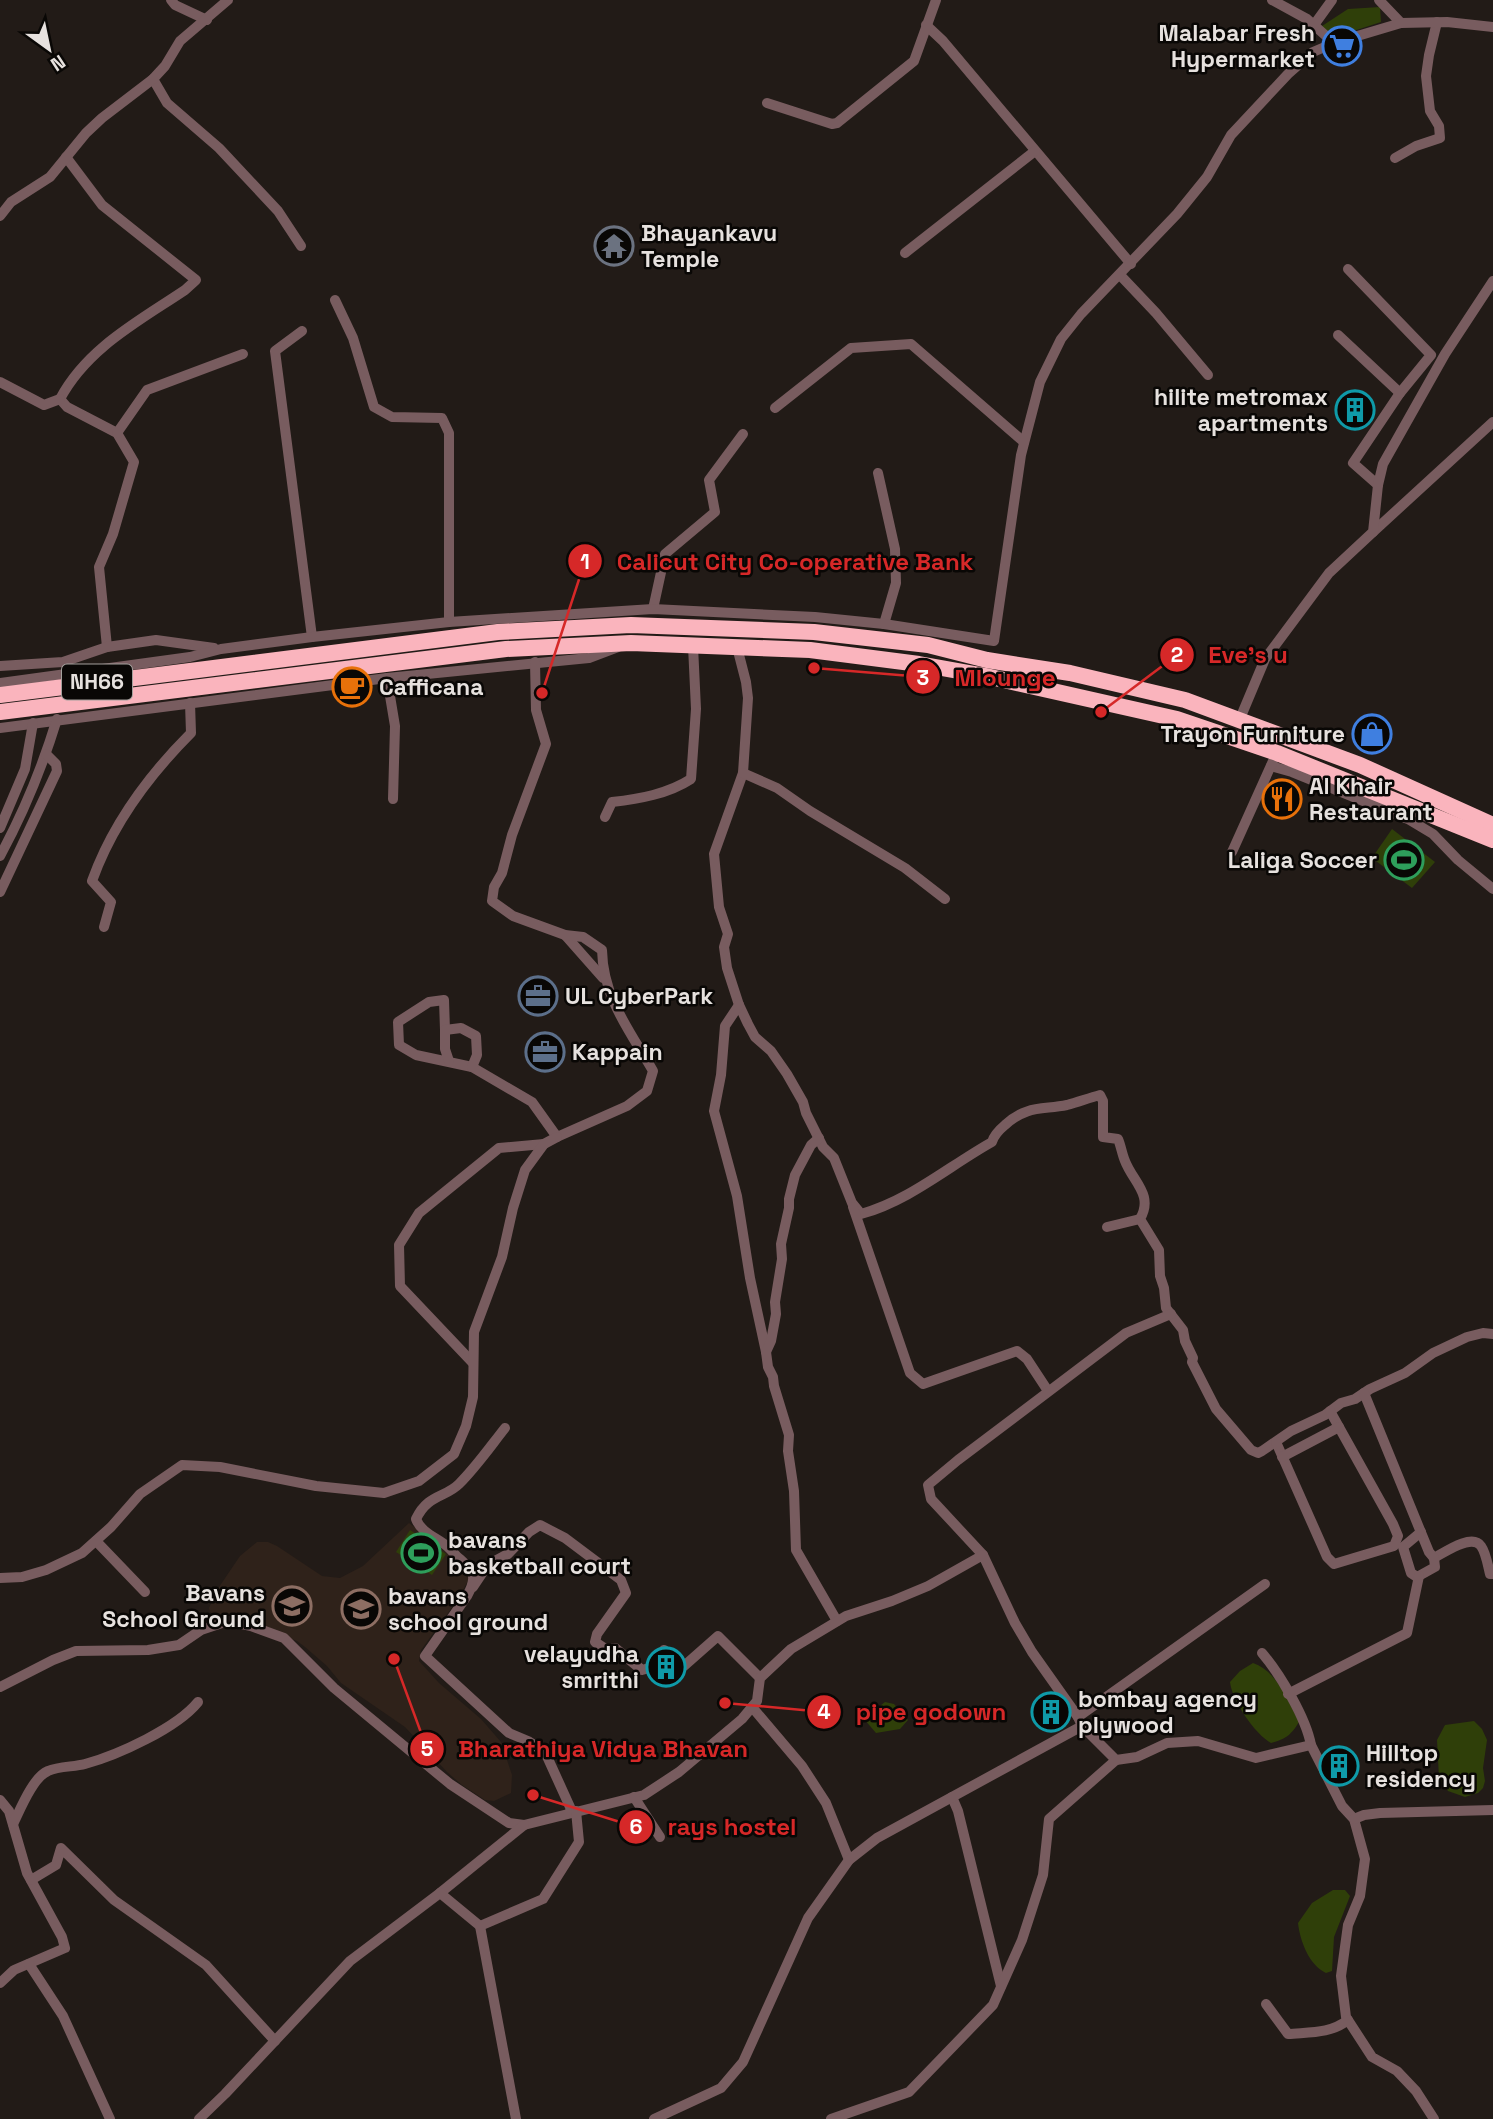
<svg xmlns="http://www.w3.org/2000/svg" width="1493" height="2119" font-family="'Space Grotesk',sans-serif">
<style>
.built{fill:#2f221a}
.green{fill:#2f3f09}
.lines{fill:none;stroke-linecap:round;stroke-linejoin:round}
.minor{stroke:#785c5f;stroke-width:10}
.highway{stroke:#fab4bd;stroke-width:16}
.labels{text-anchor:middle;stroke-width:5;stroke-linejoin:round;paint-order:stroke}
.shield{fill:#090705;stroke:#a4a09d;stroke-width:2}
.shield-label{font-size:21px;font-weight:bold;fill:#e6e1de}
.poi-label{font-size:23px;font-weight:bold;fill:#e6e1de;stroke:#090705;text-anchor:start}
.leader{fill:none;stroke:#d62828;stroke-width:2.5}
.callout-dot{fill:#d62828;stroke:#090705;stroke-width:2.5}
.mark-label{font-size:21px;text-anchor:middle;font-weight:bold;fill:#fff}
.callout-label{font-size:24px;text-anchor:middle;font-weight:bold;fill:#d62828;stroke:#090705;stroke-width:5;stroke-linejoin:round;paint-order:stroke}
</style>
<rect width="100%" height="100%" fill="#221b17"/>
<polygon class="built" points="409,1523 444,1549 468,1575 468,1581 456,1602 421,1650 419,1661 439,1683 481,1719 501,1742 512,1775 511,1793 494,1801 485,1800 462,1785 447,1772 405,1727 341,1683 327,1666 305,1647 297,1641 238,1619 219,1618 210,1612 209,1608 217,1590 240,1556 257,1542 268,1542 277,1546 322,1576 340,1578 363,1566"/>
<g class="green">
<polygon points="1380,7 1381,22 1335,37 1322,26 1348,9"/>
<polygon points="1392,829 1435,862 1412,888 1372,858"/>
<polygon points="410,1530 446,1554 432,1575 396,1552"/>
<path d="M1253 1663C1277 1671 1288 1701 1299 1722 1291 1735 1286 1739 1271 1743 1255 1734 1232 1701 1230 1682L1240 1671Z"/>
<polygon points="885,1702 894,1704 908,1720 900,1729 876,1733 864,1719"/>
<polygon points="1474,1721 1482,1729 1487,1740 1483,1768 1485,1781 1483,1788 1478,1793 1465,1797 1448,1791 1439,1778 1437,1740 1445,1725"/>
<path d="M1333 1890H1345L1350 1896 1334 1937 1332 1971 1326 1973C1309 1965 1300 1941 1298 1923L1312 1903Z"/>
</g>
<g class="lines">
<g class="minor">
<polyline points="171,0 175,5 207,20"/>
<polyline points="1272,0 1307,19 1334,43"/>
<polyline points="1379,0 1401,23"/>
<polyline points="926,25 943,41 1131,264"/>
<polyline points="1314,25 1332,0"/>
<polyline points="153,79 167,103 219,148 278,211 301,246"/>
<polyline points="767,103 832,124 837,123 914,61 936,0"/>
<path d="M66 157 102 205 196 280 185 290C139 321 87 348 60 399L67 407 117 433 134 462 113 534 99 567 107 647"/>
<polyline points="1395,158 1416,146 1440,138 1439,126 1430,111 1426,76 1429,55 1437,22"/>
<polyline points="0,216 11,202 50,177 86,133 102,118 153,79 165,66 180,41 228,0"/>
<polyline points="905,253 1035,151"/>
<polyline points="1348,269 1431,355 1400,393 1353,463 1378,485"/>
<polyline points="1120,275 1156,313 1208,375"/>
<polyline points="335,300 353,338 374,407 392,417 442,418 449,433 449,622"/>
<polyline points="302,331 275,351 312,637"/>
<polyline points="1338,335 1400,393"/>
<polyline points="0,382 44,405 60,399"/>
<polyline points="775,408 851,348 911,344 1024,442"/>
<polyline points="117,433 147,390 243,354"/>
<polyline points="878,473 895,549 896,583 884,624"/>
<polyline points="1373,532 1493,422"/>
<polyline points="653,609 665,554 715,512 709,480 743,434"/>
<path d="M737 647 746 682 748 698 743 773 714 854 719 907 728 934 724 947 727 968 739 1005 748 1024 755 1037 771 1051 787 1074 803 1102 806 1113 823 1147 834 1158 852 1203 861 1214C909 1201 949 1166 992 1142 994 1135 999 1130 1005 1125 1027 1105 1042 1110 1067 1105 1078 1102 1089 1098 1100 1095L1103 1101V1137L1118 1139C1121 1146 1122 1154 1125 1161 1133 1182 1154 1195 1140 1219L1159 1250 1160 1276 1164 1288 1166 1308 1183 1330 1185 1341 1193 1358 1192 1362 1216 1409 1251 1450 1258 1453 1262 1451 1291 1431 1325 1415 1341 1403 1355 1399 1370 1389 1405 1373 1433 1353 1467 1337 1483 1333 1493 1334"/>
<polyline points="0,666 63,662 107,647 156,640 214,648"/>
<polyline points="387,678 395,726 393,799"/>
<polyline points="0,683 190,657 221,649 312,637 449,622 653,609 815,617 884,624 994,641 1021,455 1040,382 1061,339 1081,314 1177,214 1207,177 1231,135 1288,74 1313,52 1334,43 1401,23 1447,22 1493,27"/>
<polyline points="1239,721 1265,659 1329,573 1373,532 1378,485 1383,464 1445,354 1493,281"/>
<polyline points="0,728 387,678 589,658 618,647"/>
<polyline points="1271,766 1292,772 1408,819 1433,834 1458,860 1493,889"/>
<polyline points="743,773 777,788 810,811 905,868 945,899"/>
<path d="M605 817 612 802C639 799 668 794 691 779L696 709 693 646"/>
<polyline points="0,828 25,769 33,723"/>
<polyline points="1232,852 1273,761"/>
<path d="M0 856C24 812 42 768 57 719"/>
<polyline points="0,892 57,771 56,764 46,754"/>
<path d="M104 927 111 902 92 881C112 825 149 775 191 733L190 703"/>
<polyline points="565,935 603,978"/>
<polyline points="739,1005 725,1026 721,1075 714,1111 737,1196 750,1278 766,1352"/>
<path d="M445 1030 444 1000 429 1002 398 1022 399 1045 416 1055 472 1067 532 1102 557 1137 627 1106 647 1091 653 1071C630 1031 603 998 602 950L583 937 565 935 513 916 492 901 494 887 502 873 512 835 546 744 536 710 535 662"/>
<polyline points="449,1061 445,1049 445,1030 461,1028 476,1036 477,1055 472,1067"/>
<polyline points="819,1138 811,1145 795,1175 789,1199 789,1208 781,1244 782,1259 775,1302 776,1314 771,1341 766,1352 768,1367 773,1377 774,1386 789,1435 788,1451 794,1491 796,1550 837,1621"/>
<polyline points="853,1207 910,1373 923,1384 1017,1351 1027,1359 1048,1391"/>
<polyline points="1107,1227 1140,1219"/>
<polyline points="473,1363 400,1286 399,1245 419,1213 499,1148 544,1144"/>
<path d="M1364 1393 1429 1552 1434 1558C1445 1552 1472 1533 1481 1546 1486 1553 1488 1566 1490 1574H1493"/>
<path d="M505 1428C490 1447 476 1467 459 1484 445 1498 428 1494 416 1519 421 1533 438 1538 448 1547 453 1551 455 1556 460 1559 475 1572 477 1578 467 1596L425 1656 509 1733 528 1741 545 1752 570 1807 571 1813"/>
<polyline points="1276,1442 1327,1557 1334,1564 1394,1546 1398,1536 1393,1524 1330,1411"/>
<polyline points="1282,1457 1339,1427"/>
<polyline points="1421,1532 1403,1547 1411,1573 1417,1577 1435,1567 1434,1558"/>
<polyline points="96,1541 145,1592"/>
<polyline points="983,1555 931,1499 928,1485 958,1460 1126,1333 1171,1314"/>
<polyline points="0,1578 22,1577 46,1570 82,1553 111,1527 140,1494 182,1465 220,1467 316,1486 384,1493 419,1481 454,1454 466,1426 473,1397 474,1332 502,1257 513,1208 525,1170 544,1144 557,1137"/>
<polyline points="473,1587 483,1572 495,1561 508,1554 529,1532 540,1525 565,1538 621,1580 626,1593 597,1634 595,1642 607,1650 615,1648 642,1670 649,1668 664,1650 684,1666 718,1636 760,1678"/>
<path d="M1262 1653C1280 1674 1306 1718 1311 1745"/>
<polyline points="0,1687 53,1660 76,1651 148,1650 179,1645 201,1630 228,1621 251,1626 284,1638 334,1688 450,1784 509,1823 524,1825 644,1795 679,1772 742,1719 757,1701 760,1678 791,1649 846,1616 892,1601 928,1586 983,1555 1015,1623 1032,1652 1078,1717 1082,1726 1116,1760 1137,1757 1167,1743 1198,1741 1256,1758 1311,1745 1342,1806 1354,1819 1365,1859 1360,1896 1348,1925 1341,1976 1346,2017 1372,2057 1397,2071 1416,2091 1434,2119"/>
<polyline points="1288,1694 1407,1633 1419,1576"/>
<polyline points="752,1707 802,1766 826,1803 849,1860"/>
<polyline points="1078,1717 1265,1584"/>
<polyline points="634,1797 660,1837"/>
<polyline points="952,1797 958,1811 1001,1986"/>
<polyline points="0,1800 9,1811 27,1873 62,1937 65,1948 14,1970 0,1983"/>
<polyline points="1354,1819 1364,1815 1380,1813 1493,1810"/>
<path d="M13 1824C20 1810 33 1777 48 1771 59 1766 74 1767 85 1764 118 1755 177 1728 198 1702"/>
<polyline points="31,1880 56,1865 61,1848 114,1900 206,1965 275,2041"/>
<polyline points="440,1893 524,1825"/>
<polyline points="29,1964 63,2016 110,2119"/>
<path d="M1266 2004 1288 2034C1310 2032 1330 2034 1348 2020"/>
<polyline points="199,2119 225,2094 350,1961 440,1893 480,1926"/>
<polyline points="516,2119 480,1926 543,1899 579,1842 576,1811"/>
<polyline points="654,2119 721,2088 743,2062 808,1918 849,1860 877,1838 1082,1726"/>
<polyline points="831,2119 909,2092 993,2005 1022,1940 1043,1875 1049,1819 1116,1760"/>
</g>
<g class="highway">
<polyline points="0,695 498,632 631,625 814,632 928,645 987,660 1070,673 1185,700 1360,765 1493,825"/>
<polyline points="0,712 506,649 631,643 810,650 919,664 986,676 1177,719 1277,753 1493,840"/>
</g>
</g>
<defs>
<g id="supermarket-ring" transform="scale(2.0125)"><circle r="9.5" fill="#090705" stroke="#3f7fe0" stroke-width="1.5"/><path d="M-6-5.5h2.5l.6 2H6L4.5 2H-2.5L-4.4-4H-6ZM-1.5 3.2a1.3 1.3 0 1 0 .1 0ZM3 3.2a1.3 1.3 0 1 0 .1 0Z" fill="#3f7fe0"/></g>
<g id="temple-ring" transform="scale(2.0125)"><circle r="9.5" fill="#090705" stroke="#6b7280" stroke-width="1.5"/><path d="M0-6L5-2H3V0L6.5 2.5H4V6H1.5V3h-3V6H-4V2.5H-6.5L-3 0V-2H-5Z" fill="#6b7280"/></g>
<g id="building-ring" transform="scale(2.0125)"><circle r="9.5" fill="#090705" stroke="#0f9aa8" stroke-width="1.5"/><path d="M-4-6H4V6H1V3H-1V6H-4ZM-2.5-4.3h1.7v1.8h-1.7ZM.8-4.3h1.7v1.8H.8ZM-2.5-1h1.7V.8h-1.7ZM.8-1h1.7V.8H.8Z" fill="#0f9aa8"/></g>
<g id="cafe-ring" transform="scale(2.0125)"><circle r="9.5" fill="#090705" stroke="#e8710a" stroke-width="1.5"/><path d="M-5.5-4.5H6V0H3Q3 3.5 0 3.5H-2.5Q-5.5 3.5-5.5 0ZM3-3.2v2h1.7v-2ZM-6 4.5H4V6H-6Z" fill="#e8710a"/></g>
<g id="shop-ring" transform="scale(2.0125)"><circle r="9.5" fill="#090705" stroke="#3f7fe0" stroke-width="1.5"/><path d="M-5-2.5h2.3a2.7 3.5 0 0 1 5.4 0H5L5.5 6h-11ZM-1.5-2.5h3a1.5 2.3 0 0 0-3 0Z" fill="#3f7fe0"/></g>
<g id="restaurant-ring" transform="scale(2.0125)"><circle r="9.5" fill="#090705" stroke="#e8710a" stroke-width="1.5"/><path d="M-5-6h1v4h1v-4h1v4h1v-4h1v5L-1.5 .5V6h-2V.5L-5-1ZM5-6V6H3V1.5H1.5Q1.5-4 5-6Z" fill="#e8710a"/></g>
<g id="stadium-ring" transform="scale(2.0125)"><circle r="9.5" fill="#090705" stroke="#2e9e5b" stroke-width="1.5"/><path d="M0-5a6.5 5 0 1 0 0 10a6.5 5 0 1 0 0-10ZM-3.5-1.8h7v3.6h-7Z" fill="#2e9e5b"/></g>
<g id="office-ring" transform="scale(2.0125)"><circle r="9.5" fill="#090705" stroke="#5c6f8a" stroke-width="1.5"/><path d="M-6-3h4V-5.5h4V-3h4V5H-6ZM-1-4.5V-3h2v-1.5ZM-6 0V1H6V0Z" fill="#5c6f8a"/></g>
<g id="school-ring" transform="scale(2.0125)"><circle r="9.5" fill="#090705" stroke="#8d6e63" stroke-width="1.5"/><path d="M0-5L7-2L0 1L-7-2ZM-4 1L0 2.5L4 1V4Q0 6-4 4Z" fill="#8d6e63"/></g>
</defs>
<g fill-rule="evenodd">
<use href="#supermarket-ring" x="1342" y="46"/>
<use href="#temple-ring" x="614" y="246"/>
<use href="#building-ring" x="1355" y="410"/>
<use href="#cafe-ring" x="352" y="687"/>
<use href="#shop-ring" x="1372" y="734"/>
<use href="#restaurant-ring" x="1282" y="799"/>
<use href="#stadium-ring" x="1404" y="860"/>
<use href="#office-ring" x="538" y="996"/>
<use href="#office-ring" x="545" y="1052"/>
<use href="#stadium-ring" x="421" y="1553"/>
<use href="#school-ring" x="292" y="1606"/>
<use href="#school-ring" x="361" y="1609"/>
<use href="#building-ring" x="666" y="1667"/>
<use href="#building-ring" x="1051" y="1712"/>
<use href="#building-ring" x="1339" y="1766"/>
</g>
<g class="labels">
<rect class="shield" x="62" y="664.5" width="70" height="35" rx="5"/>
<g class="shield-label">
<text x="97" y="689">NH66</text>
</g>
<g class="poi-label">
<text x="1315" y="41" text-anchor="end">Malabar Fresh<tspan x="1315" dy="26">Hypermarket</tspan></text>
<text x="641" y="241">Bhayankavu<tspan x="641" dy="26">Temple</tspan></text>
<text x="1328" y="405" text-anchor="end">hilite metromax<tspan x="1328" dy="26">apartments</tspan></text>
<text x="379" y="695">Cafficana</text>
<text x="1345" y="742" text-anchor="end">Trayon Furniture</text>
<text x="1309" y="794">Al Khair<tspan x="1309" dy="26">Restaurant</tspan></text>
<text x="1377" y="868" text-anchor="end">Laliga Soccer</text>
<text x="565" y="1004">UL CyberPark</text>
<text x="572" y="1060">Kappain</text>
<text x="448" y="1548">bavans<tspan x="448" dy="26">basketball court</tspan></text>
<text x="265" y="1601" text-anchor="end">Bavans<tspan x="265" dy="26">School Ground</tspan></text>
<text x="388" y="1604">bavans<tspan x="388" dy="26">school ground</tspan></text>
<text x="639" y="1662" text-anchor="end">velayudha<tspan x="639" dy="26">smrithi</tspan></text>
<text x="1078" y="1707">bombay agency<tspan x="1078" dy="26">plywood</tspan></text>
<text x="1366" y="1761">Hilltop<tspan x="1366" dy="26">residency</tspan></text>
</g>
</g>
<path class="leader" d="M542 693L585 561M1101 712L1177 655M814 668L923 677M725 1703L824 1712M394 1659L427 1749M533 1795L636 1827"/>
<g class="callout-dot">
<circle cx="542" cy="693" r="7"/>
<circle cx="1101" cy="712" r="7"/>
<circle cx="814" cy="668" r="7"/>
<circle cx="725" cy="1703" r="7"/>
<circle cx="394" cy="1659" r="7"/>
<circle cx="533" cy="1795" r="7"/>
<circle cx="585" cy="561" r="18"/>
<circle cx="1177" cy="655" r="18"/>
<circle cx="923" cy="677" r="18"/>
<circle cx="824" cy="1712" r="18"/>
<circle cx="427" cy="1749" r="18"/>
<circle cx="636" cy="1827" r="18"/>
</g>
<g class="mark-label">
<text x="585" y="569">1</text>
<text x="1177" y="662">2</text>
<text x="923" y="685">3</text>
<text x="824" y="1719">4</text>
<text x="427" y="1756">5</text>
<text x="636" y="1834">6</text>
</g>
<g class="callout-label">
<text x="795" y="570">Calicut City Co-operative Bank</text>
<text x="1248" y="663">Eve's u</text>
<text x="1005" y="686">Mlounge</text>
<text x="931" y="1720">pipe godown</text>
<text x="603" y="1757">Bharathiya Vidya Bhavan</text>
<text x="732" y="1835">rays hostel</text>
</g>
<g transform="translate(49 49) rotate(147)" stroke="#090705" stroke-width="5" paint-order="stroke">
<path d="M0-5L12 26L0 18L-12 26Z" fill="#e6e1de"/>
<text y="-10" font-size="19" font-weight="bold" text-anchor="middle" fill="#e6e1de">N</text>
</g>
</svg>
